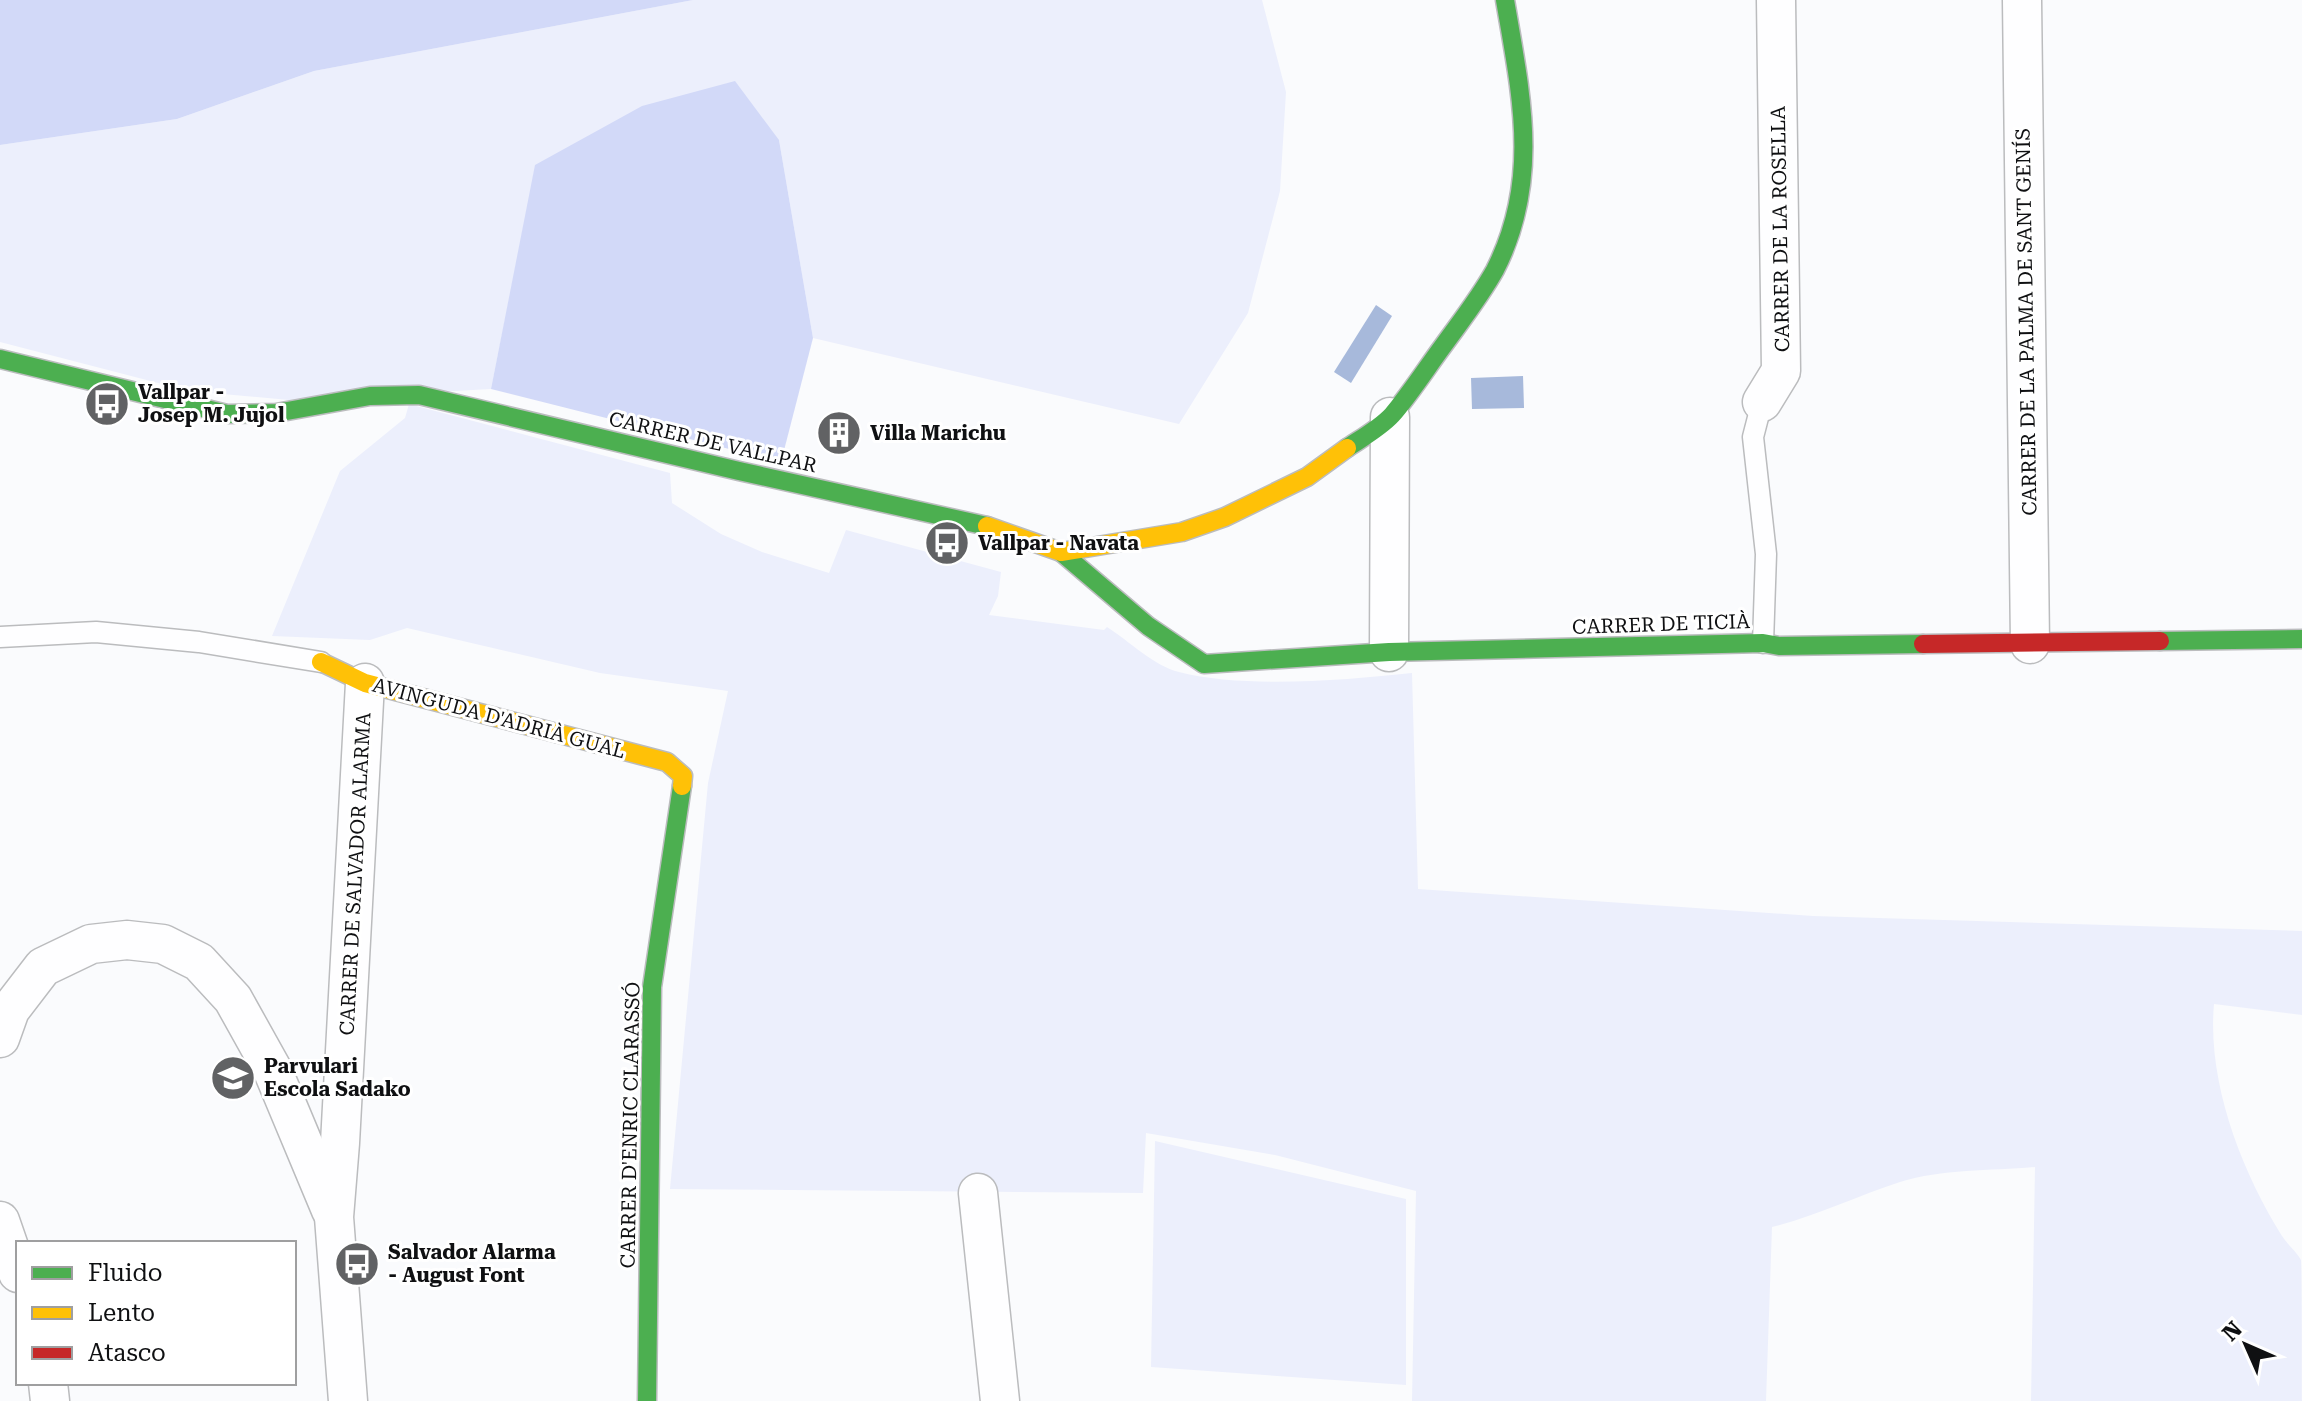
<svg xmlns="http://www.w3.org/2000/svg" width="2302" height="1401" font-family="'Roboto Serif',serif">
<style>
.green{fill:#eceffc}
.forest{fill:#d2d9f8}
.water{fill:#a7b9db}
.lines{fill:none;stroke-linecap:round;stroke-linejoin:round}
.lane-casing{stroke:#bbbcbe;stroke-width:23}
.street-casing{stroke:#bbbcbe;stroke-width:41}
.fast-casing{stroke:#bbbcbe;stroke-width:21}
.slow-casing{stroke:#bbbcbe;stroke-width:21}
.jam-casing{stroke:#bbbcbe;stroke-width:21}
.lane{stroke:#fefeff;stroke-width:20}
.street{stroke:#fefeff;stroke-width:38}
.fast{stroke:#4caf50;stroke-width:18}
.slow{stroke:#ffc107;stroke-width:18}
.jam{stroke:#c62828;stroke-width:18}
.labels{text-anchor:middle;stroke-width:6;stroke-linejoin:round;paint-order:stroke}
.street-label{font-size:20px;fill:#0f1012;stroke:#fff}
.poi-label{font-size:20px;font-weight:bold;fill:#0f1012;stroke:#fff;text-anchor:start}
</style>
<rect width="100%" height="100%" fill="#fafbfd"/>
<g class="green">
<polygon points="693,0 1262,0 1286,92 1280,191 1248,313 1179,424 813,338 779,140 536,165 491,389 289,400 189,391 0,342 0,145 177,119 314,71"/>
<path d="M409 404 670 473 672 503 721 534 762 552 829 573 846 530 1001 572 998 596 989 615 1104 630 1107 627C1129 641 1154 666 1179 672 1245 689 1345 680 1412 673L1418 889 1813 916 2302 931V1015L2214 1004C2207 1082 2241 1170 2282 1236 2287 1244 2297 1252 2301 1260 2302 1269 2302 1381 2302 1401H2031L2035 1167C1991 1171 1942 1169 1900 1182 1857 1196 1816 1216 1772 1227L1766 1401H1412L1416 1191 1275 1155 1146 1133 1143 1193 670 1189 708 783 728 691 600 673 407 628 370 640 272 636 340 471 405 418Z"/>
<polygon points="1155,1141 1406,1199 1406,1385 1151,1367"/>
</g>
<g class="forest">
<polygon points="0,0 693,0 314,71 177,119 0,145"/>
<polygon points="735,81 779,140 813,338 781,462 491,389 535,165 642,106"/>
</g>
<g class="water">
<polygon points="1376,305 1392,316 1351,383 1334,372"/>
<polygon points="1523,376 1524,408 1472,409 1471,378"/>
</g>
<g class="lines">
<g class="lane-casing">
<g id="lane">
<polyline points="1762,402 1753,437 1766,554 1763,643"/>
<polyline points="0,637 96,632 199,642 321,662"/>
</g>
</g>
<g class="street-casing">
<g id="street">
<polyline points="2022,0 2030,644"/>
<polyline points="1762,402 1781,371 1776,0"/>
<polyline points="1389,652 1390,417"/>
<polyline points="0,1038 10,1010 43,967 91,944 127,940 163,944 199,962 233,999 272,1069 331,1210"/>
<polyline points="978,1193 1000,1401"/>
<polyline points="0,1221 18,1273"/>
<polyline points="48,1383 50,1401"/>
<polyline points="348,1401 334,1217 340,1143 365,683"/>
</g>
</g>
<g class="fast-casing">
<g id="fast">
<polyline points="0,359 227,414 276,413 370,396 419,395 739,471 987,526"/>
<path d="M1347 448C1362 438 1380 428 1392 415 1410 394 1426 369 1443 346 1461 321 1480 297 1495 270 1541 180 1521 94 1505 0"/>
<polyline points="1061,552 1148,626 1204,664 1389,652 1763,643 1779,646 1923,644"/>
<polyline points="2160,641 2302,639"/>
<polyline points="647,1401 652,987 682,786"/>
</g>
</g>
<g class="slow-casing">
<g id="slow">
<polyline points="987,526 1061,552 1182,532 1225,517 1307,477 1347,448"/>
<polyline points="321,662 365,683 667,762 683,776 682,786"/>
</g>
</g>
<g class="jam-casing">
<polyline id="jam" points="1923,644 2160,641"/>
</g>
<use href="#lane" class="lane"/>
<use href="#street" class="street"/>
<use href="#fast" class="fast"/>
<use href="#slow" class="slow"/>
<use href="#jam" class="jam"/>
</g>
<defs>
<g id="bus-disc" transform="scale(2.3)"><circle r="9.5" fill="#616264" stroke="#fff"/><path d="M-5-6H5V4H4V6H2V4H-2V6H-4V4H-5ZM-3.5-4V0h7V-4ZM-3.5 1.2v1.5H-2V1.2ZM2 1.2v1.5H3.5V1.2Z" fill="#fff"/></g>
<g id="building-disc" transform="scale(2.3)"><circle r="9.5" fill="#616264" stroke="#fff"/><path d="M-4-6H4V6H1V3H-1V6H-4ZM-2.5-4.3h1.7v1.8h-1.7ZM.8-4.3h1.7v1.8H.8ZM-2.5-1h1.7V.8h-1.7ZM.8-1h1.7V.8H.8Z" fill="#fff"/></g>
<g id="school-disc" transform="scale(2.3)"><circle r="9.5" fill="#616264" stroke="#fff"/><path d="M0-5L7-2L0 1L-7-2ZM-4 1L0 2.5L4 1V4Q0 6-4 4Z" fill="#fff"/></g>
</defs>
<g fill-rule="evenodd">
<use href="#bus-disc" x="107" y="404"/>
<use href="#building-disc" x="839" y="433"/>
<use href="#bus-disc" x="947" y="543"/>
<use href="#school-disc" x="233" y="1078"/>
<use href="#bus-disc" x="357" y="1264"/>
</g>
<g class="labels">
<g class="street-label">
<text transform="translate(1780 229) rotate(-91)" y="7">CARRER DE LA ROSELLA</text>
<text transform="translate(2026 322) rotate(-91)" y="7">CARRER DE LA PALMA DE SANT GENÍS</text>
<text transform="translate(713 442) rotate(13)" y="7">CARRER DE VALLPAR</text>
<text transform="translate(1661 624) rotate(-2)" y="7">CARRER DE TICIÀ</text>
<text transform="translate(499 718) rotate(15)" y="7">AVINGUDA D'ADRIÀ GUAL</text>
<text transform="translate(355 874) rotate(-87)" y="7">CARRER DE SALVADOR ALARMA</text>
<text transform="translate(630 1125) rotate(-89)" y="7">CARRER D'ENRIC CLARASSÓ</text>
</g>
<g class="poi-label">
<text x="138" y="399">Vallpar -<tspan x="138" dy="23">Josep M. Jujol</tspan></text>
<text x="870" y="440">Villa Marichu</text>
<text x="978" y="550">Vallpar - Navata</text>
<text x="264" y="1073">Parvulari<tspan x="264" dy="23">Escola Sadako</tspan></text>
<text x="388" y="1259">Salvador Alarma<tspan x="388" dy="23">- August Font</tspan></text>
</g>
</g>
<rect x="16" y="1241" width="280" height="144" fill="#ffffff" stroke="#9f9fa0" stroke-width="2"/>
<rect x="32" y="1267" width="40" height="12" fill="#4caf50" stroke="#9f9fa0" stroke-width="2"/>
<text x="88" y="1281" font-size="24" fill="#0f1012">Fluido</text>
<rect x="32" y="1307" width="40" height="12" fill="#ffc107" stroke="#9f9fa0" stroke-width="2"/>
<text x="88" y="1321" font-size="24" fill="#0f1012">Lento</text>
<rect x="32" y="1347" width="40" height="12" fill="#c62828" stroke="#9f9fa0" stroke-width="2"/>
<text x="88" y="1361" font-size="24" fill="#0f1012">Atasco</text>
<g transform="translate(2246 1345) rotate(315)" stroke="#ffffff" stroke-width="6" paint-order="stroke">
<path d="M0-6L14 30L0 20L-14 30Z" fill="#0f1012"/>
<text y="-12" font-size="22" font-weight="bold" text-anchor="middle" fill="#0f1012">N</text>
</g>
</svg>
